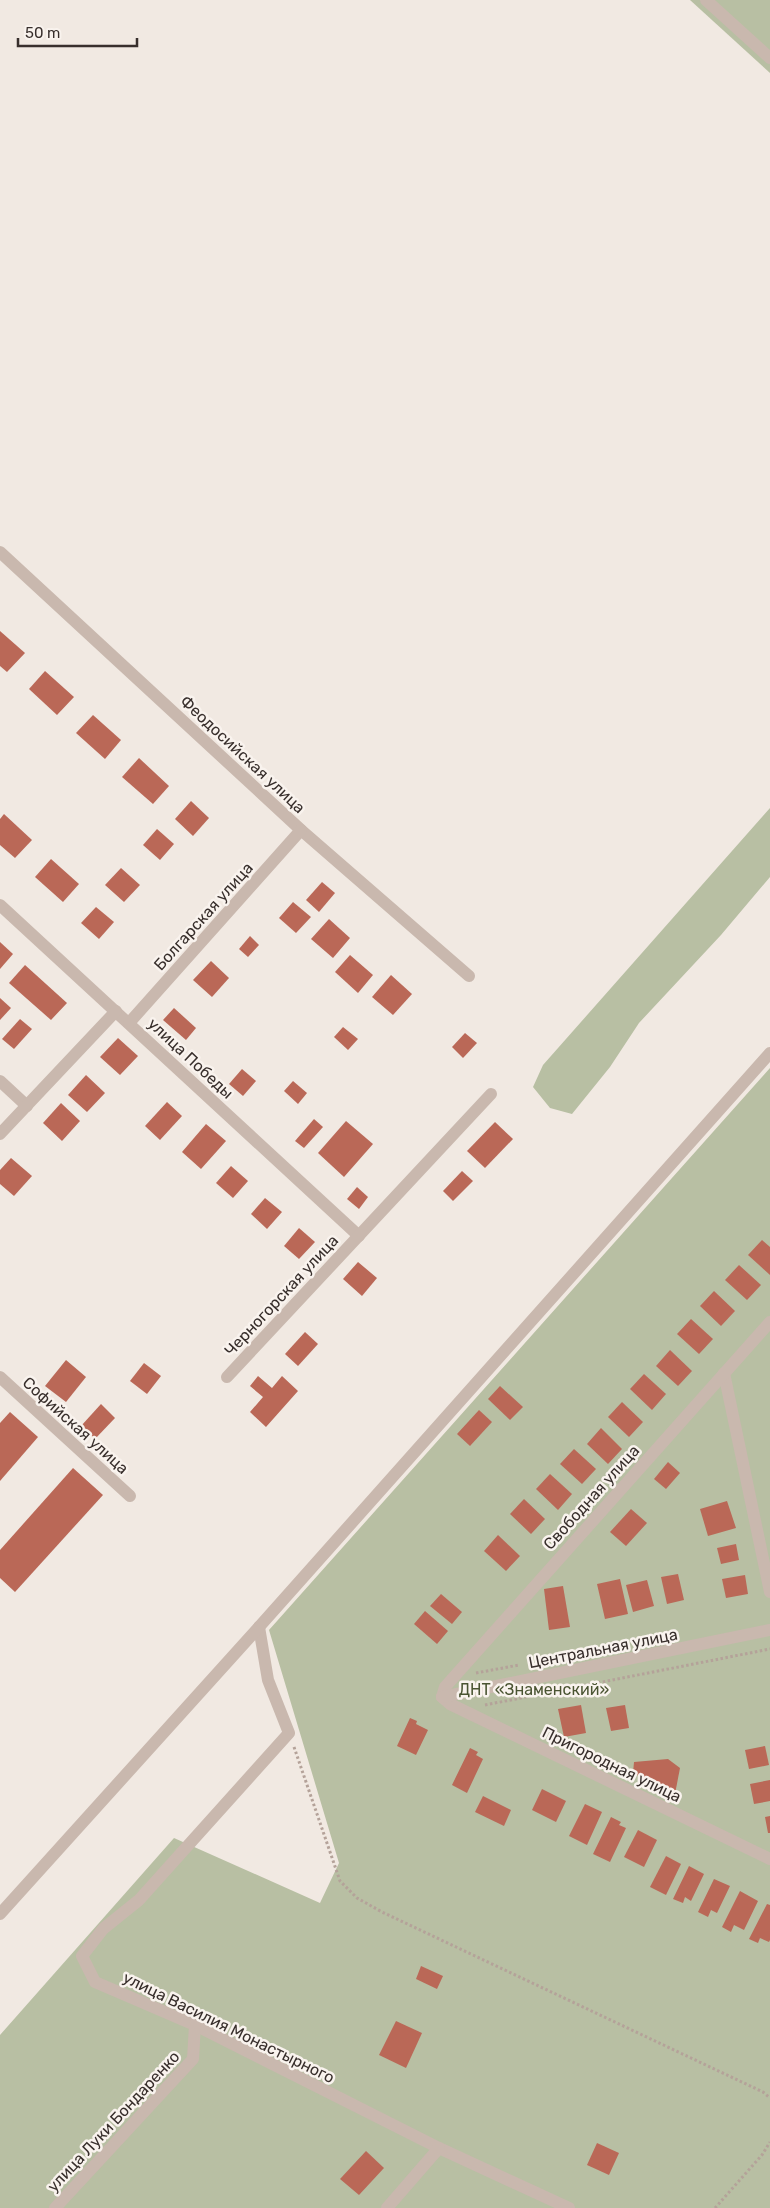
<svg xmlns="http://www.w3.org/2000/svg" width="770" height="2208" font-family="Rubik,sans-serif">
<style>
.green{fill:#b8bfa3}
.building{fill:#ba6857}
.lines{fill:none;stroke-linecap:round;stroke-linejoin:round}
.path{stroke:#b4a299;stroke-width:3;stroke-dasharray:2.5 2.5;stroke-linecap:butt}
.minor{stroke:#c9b8ae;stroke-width:12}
.labels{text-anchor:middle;stroke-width:5;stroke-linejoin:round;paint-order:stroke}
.street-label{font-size:16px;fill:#382f2c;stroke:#f9f3ee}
.park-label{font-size:16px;fill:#4a5432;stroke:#f9f3ee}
</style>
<rect width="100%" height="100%" fill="#f1e9e2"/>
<g class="green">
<polygon points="690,0 770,0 770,73"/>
<polygon points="770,808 770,877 721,935 639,1023 610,1067 572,1114 550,1108 533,1087 543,1065"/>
<polygon points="770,1068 770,2208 0,2208 0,2035 174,1838 320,1903 339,1863 269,1630"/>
</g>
<g class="building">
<polygon points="0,631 25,653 7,672 0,666"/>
<polygon points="45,671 74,697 57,715 29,689"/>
<polygon points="93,715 121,740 105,759 76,733"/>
<polygon points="139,758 169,786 153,804 122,777"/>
<polygon points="191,801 209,818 193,836 175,819"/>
<polygon points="4,814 32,840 15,858 0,845 0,819"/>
<polygon points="157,829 174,844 160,860 143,845"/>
<polygon points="51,859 79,884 63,902 35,877"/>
<polygon points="121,868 140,885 124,902 105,885"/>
<polygon points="322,882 335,893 319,912 306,900"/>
<polygon points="293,902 311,917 296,933 279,918"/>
<polygon points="96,907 114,922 99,939 81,923"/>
<polygon points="329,919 350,938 333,958 311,939"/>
<polygon points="250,936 259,945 248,957 239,949"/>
<polygon points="0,942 13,954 0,969"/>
<polygon points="350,955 373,975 358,993 335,972"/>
<polygon points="211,961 229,978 212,997 193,980"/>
<polygon points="25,965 67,1003 51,1020 9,983"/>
<polygon points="391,975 412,994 393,1015 372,997"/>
<polygon points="0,998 11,1008 0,1020"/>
<polygon points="174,1008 196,1028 186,1040 163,1020"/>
<polygon points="20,1019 32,1029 14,1049 2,1039"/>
<polygon points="343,1027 358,1039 348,1050 334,1037"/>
<polygon points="465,1033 477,1043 463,1058 452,1047"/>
<polygon points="118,1038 138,1056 120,1075 100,1057"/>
<polygon points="242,1069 256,1081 243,1096 229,1084"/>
<polygon points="86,1075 105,1093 87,1112 68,1095"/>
<polygon points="293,1081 307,1093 298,1104 284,1091"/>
<polygon points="167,1102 182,1116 160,1140 145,1126"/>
<polygon points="61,1103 80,1121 62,1141 43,1123"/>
<polygon points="314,1119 323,1127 304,1148 295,1141"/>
<polygon points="346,1121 373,1144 344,1177 318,1153"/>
<polygon points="495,1122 513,1139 485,1168 467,1151"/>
<polygon points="206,1124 226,1141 201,1169 182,1152"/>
<polygon points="11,1158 32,1176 14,1196 0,1184 0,1170"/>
<polygon points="231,1166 248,1181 233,1198 216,1183"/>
<polygon points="462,1171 473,1181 453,1201 443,1191"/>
<polygon points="357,1187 368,1197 359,1209 347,1199"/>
<polygon points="265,1198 282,1212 267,1229 251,1214"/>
<polygon points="299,1228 315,1242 299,1259 284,1246"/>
<polygon points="762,1240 770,1247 770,1275 748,1255"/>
<polygon points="358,1262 377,1278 362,1296 343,1279"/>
<polygon points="739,1265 761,1285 747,1300 725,1280"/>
<polygon points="714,1291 735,1311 721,1326 700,1306"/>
<polygon points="691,1319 713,1339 699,1354 677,1334"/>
<polygon points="305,1332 318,1344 298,1366 285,1354"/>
<polygon points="670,1350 692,1371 678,1386 656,1366"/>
<polygon points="66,1360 86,1377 66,1402 45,1386"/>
<polygon points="144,1363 161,1376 147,1394 130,1381"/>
<polygon points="644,1374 666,1394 652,1410 630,1389"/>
<polygon points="258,1376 272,1388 282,1376 298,1391 266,1427 250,1412 263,1397 250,1386"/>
<polygon points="500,1386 523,1407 510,1420 488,1399"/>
<polygon points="622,1402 643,1422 629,1437 608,1417"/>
<polygon points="101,1404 115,1418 95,1439 81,1426"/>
<polygon points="479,1410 492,1422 470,1446 457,1434"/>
<polygon points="10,1412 38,1437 0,1481 0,1423"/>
<polygon points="601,1428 622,1449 608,1464 587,1444"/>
<polygon points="574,1449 596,1469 582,1484 560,1464"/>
<polygon points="668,1462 680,1473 666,1489 654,1479"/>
<polygon points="73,1468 103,1495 15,1592 0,1578 0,1550"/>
<polygon points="550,1474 572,1494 558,1510 536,1489"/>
<polygon points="524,1499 545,1519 531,1534 510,1514"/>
<polygon points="727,1501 736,1528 708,1536 700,1509"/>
<polygon points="631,1509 647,1523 626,1546 610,1532"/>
<polygon points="498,1535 520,1556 506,1571 484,1551"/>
<polygon points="736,1544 739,1560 721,1564 717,1548"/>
<polygon points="678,1574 684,1600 667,1604 661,1577"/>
<polygon points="745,1575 748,1594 726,1598 722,1579"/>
<polygon points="620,1579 628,1614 605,1619 597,1584"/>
<polygon points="647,1580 654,1606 633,1612 626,1585"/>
<polygon points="563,1586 570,1627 549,1630 544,1589"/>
<polygon points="441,1594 462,1612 452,1624 430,1606"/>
<polygon points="425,1611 448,1631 437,1644 414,1624"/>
<polygon points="581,1705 586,1733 564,1737 558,1709"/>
<polygon points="625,1705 629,1728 611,1731 606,1708"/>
<polygon points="410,1718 417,1721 416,1724 428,1730 416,1755 397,1746"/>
<polygon points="765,1746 769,1765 749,1769 745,1750"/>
<polygon points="470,1748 478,1752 476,1755 483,1759 467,1793 452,1785"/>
<polygon points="668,1759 680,1768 675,1794 633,1773 634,1762"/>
<polygon points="770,1780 770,1801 754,1804 750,1784"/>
<polygon points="542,1789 566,1801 556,1822 532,1810"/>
<polygon points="483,1796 511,1810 504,1826 475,1812"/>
<polygon points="585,1804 602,1812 587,1845 569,1836"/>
<polygon points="770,1816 770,1833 768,1833 765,1817"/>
<polygon points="611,1817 621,1822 619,1825 626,1828 610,1862 593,1854"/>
<polygon points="638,1830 657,1840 644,1867 624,1857"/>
<polygon points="666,1856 681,1864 666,1895 650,1887"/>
<polygon points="689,1866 704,1874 691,1901 685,1897 683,1903 673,1899"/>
<polygon points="714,1879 730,1886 717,1913 711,1910 708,1917 698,1912"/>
<polygon points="740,1891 758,1901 744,1930 734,1925 731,1932 722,1927"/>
<polygon points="767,1904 770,1905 770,1940 769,1942 760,1938 758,1943 749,1939"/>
<polygon points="421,1966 443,1976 437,1989 416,1979"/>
<polygon points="396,2021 422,2033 406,2068 379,2055"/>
<polygon points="597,2143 619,2153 609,2175 587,2165"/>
<polygon points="366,2151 384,2168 359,2195 340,2179"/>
</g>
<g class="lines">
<g class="path">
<polyline points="476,1673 519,1665"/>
<polyline points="485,1705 770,1649"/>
<polyline points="294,1747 340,1881 357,1898 382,1912 763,2092 770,2098"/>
<polyline points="715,2208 762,2155 770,2142"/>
</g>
<g class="minor">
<polyline points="706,0 770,58"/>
<polyline points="0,552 301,830 469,976"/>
<polyline points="0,905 359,1236"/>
<polyline points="129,1023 301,830"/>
<polyline points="0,1081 27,1106"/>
<polyline points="0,1134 116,1011"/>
<polyline points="724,1373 770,1592"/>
<polyline points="0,1377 130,1496"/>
<polyline points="227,1377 491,1094"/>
<polyline points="259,1627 268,1680 289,1733 139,1900 103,1929 82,1956 95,1982 195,2025 439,2148 569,2208"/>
<polyline points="442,1697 445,1687 770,1322"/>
<polyline points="442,1697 450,1704 770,1859"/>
<polyline points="442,1697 770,1630"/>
<polyline points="0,1914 259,1627 770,1053"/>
<polyline points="55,2208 193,2059 195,2025"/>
<polyline points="387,2208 439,2148"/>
</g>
</g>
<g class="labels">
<g class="street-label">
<text transform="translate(243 754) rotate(43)" y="6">Феодосийская улица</text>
<text transform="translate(203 916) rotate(-48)" y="6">Болгарская улица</text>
<text transform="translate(191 1058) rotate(43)" y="6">улица Победы</text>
<text transform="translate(281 1295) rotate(-47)" y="6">Черногорская улица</text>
<text transform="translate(76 1425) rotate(42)" y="6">Софийская улица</text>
<text transform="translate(591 1497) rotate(-48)" y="6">Свободная улица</text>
<text transform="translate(603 1648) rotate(-11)" y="6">Центральная улица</text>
<text transform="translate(612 1764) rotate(26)" y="6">Пригородная улица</text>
<text transform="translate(229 2027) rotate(26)" y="6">улица Василия Монастырного</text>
<text transform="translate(113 2121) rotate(-47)" y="6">улица Луки Бондаренко</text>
</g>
<g class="park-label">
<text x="534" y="1695">ДНТ «Знаменский»</text>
</g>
</g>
<path d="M18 38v8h119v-8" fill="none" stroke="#382f2c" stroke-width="2.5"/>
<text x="25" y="38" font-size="15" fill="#382f2c" stroke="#f9f3ee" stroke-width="4" paint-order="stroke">50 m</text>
</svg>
